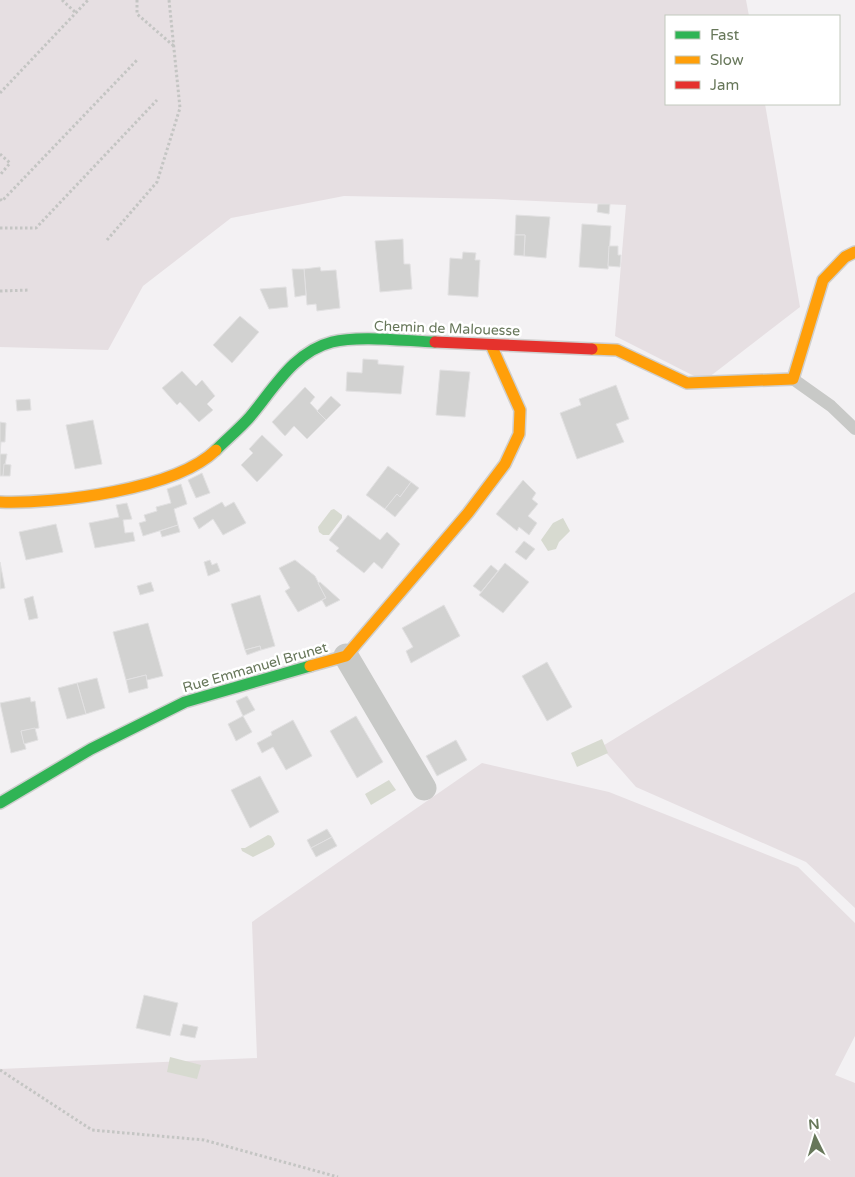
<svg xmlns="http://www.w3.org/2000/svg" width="855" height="1177" font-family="'Varela Round',sans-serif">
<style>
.green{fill:#e6dfe2}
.water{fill:#d7dad0}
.building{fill:#d2d2d1;stroke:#e2e1e2}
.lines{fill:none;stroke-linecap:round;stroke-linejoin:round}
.fast-casing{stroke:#cfcfce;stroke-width:14}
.slow-casing{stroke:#cfcfce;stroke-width:14}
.jam-casing{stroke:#cfcfce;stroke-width:14}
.path{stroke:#c4c5c3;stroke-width:3;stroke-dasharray:2.5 2.5;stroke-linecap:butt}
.lane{stroke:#c8c9c7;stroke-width:12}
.street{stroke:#c8c9c7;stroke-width:25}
.fast{stroke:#30b455;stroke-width:11}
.slow{stroke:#ff9f0a;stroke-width:11}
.jam{stroke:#e5322d;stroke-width:11}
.labels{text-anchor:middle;stroke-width:5;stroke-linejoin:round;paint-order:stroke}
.street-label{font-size:14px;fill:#67775a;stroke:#fff}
</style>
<rect width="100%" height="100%" fill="#f3f1f3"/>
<g class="green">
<polygon points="0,0 746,0 749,16 666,16 666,104 765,104 800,307 704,381 615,336 626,205 494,199 344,196 231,218 143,286 108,350 0,347"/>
<polygon points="855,592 855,908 806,862 636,787 601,747"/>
<polygon points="482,763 609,792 798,867 855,923 855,1036 835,1075 855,1083 855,1177 0,1177 0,1069 257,1058 252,922"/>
</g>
<g class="water">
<polygon points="334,509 342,515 342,518 329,535 323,535 319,532 318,527 331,510"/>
<polygon points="563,518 570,531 559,542 556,549 548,551 541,540 553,523"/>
<polygon points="602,739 608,753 577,767 571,753"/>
<polygon points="389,780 396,790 371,805 365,794"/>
<polygon points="268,835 271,836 275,844 273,847 253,857 242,851 241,848 245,848"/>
<polygon points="170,1057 201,1065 197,1079 167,1072"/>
</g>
<g class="building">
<polygon points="598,204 610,204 609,214 597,212"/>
<polygon points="516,215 550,217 546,258 524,256 525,235 515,235"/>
<polygon points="582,224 611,226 608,269 579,267"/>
<polygon points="515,235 525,235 524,256 514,255"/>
<polygon points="403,239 404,264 410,264 412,289 380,292 375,241"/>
<polygon points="609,246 618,246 618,255 621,255 620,267 608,266"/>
<polygon points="463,252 476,253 475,260 480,260 478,297 448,295 450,258 462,259"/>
<polygon points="320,267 321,271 336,270 340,308 317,311 316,304 307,305 304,269"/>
<polygon points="292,269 304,269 306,295 295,297"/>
<polygon points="286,287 288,307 269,309 260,289"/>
<polygon points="240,316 259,332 232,363 213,345"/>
<polygon points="363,359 378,360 378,364 404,366 401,394 346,391 347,372 362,373"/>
<polygon points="440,370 470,372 465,417 436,415"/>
<polygon points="182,371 196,386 202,380 215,396 207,404 213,410 199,422 180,402 177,405 162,388"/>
<polygon points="616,385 629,419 616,424 624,442 577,459 560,413 581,405 579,399"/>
<polygon points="305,387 315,397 310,403 326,420 307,439 294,426 285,436 272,422"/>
<polygon points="331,396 341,405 326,420 317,411"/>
<polygon points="30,399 31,410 17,411 16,400"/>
<polygon points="93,420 102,464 75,469 66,425"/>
<polygon points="0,422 6,423 5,442 1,442 0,454 7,454 3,476 0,476"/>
<polygon points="262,435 283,455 257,482 241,465 253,453 249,449"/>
<polygon points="4,464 11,465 10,476 3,476"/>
<polygon points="388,466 411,482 400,497 397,494 385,509 366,495"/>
<polygon points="202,473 210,493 196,498 188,480"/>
<polygon points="523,480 536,493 532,499 538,504 528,516 537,523 529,535 519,527 517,531 496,514"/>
<polygon points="411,482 419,488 395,517 385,509 397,494 400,497"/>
<polygon points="181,484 187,504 174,509 178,525 143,536 139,523 146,521 144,515 157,511 156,507 171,503 167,489"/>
<polygon points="222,502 225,507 234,502 246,523 223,535 213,519 199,529 193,518"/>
<polygon points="127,503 132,519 123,520 125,533 133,532 135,541 95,548 89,523 119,517 116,505"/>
<polygon points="348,515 380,540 387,532 400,544 382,569 374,562 364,573 336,551 339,548 329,540"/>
<polygon points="56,524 63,552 26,560 19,532"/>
<polygon points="178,525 180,532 162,537 160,531"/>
<polygon points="524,541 535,549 526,560 515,552"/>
<polygon points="210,560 212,565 217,563 220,571 208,576 204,562"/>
<polygon points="295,560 315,576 326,598 298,612 285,591 290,588 279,568"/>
<polygon points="0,562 5,588 0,589"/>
<polygon points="505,563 529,582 503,613 479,595"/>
<polygon points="491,565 498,571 481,592 473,586"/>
<polygon points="151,582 154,591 140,595 137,586"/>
<polygon points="320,582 340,600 326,607 322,600 326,598 318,583"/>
<polygon points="260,595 275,646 261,650 260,646 245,650 231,604"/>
<polygon points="33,596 38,618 29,620 24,599"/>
<polygon points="444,605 460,636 411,663 406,651 413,647 402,628"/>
<polygon points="148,623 163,676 147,680 146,675 126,680 113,632"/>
<polygon points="260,646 261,650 247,655 245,650"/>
<polygon points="547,662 572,707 547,721 522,676"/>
<polygon points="146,675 148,688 129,693 126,680"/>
<polygon points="97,678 105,708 86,714 77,683"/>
<polygon points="77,683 86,714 67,719 58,688"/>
<polygon points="247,696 255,710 243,716 236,701"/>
<polygon points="30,697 31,702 35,701 39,728 21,731 26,749 11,753 0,703"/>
<polygon points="243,716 252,732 236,741 228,724"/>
<polygon points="356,716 383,762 357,778 330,731"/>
<polygon points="293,720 312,756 286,770 273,747 262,753 257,743 272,735 271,732"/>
<polygon points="35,728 38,740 24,744 21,731"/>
<polygon points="456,740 467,760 437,776 426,756"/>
<polygon points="260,776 279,812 250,828 231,790"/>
<polygon points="327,829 332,837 311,848 307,840"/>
<polygon points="332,837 337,846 316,857 311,848"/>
<polygon points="144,995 178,1003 170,1036 136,1028"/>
<polygon points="183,1024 198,1027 195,1038 180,1035"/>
</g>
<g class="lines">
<g class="fast-casing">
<g id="fast">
<path d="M216 450C227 439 239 429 249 418 273 390 293 352 332 342 359 335 406 341 435 342"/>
<polyline points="0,803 91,749 185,702 310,666"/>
</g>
</g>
<g class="slow-casing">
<g id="slow">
<polyline points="592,349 617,350 687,383 793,379 823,280 845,257 855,252"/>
<path d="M0 502C56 504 175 490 216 450"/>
<polyline points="310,666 346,656 468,513 505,464 519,434 520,410 491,345"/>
</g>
</g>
<g class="jam-casing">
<polyline id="jam" points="435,342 592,349"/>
</g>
<g class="path">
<polyline points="62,0 75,12"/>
<polyline points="137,0 137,14 175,47"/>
<polyline points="0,93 88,0"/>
<polyline points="0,154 10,163 0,175"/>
<polyline points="0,199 2,201 138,59"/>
<polyline points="0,228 36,228 157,100"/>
<polyline points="107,240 157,182 180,108 169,0"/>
<polyline points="0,291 30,290"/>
<polyline points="0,1070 92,1130 204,1140 338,1177"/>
</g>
<polyline class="lane" points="793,379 831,406 855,429"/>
<polyline class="street" points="346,656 424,788"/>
<use href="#fast" class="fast"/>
<use href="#slow" class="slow"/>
<use href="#jam" class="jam"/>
</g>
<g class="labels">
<g class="street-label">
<text transform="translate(447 328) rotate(2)" y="5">Chemin de Malouesse</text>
<text transform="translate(255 667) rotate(-16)" y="5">Rue Emmanuel Brunet</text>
</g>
</g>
<rect x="665" y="15" width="175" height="90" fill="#ffffff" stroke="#c2c9bd"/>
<rect x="675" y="31" width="25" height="8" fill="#30b455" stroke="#c2c9bd"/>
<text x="710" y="40" font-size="15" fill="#67775a">Fast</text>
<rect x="675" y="56" width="25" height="8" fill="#ff9f0a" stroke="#c2c9bd"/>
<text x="710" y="65" font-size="15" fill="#67775a">Slow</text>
<rect x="675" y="81" width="25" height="8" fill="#e5322d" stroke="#c2c9bd"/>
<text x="710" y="90" font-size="15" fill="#67775a">Jam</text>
<g transform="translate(815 1137) rotate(355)" stroke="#ffffff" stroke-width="4" paint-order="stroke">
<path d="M0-4L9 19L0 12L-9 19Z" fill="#67775a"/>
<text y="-8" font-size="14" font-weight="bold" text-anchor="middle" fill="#67775a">N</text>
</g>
</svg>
